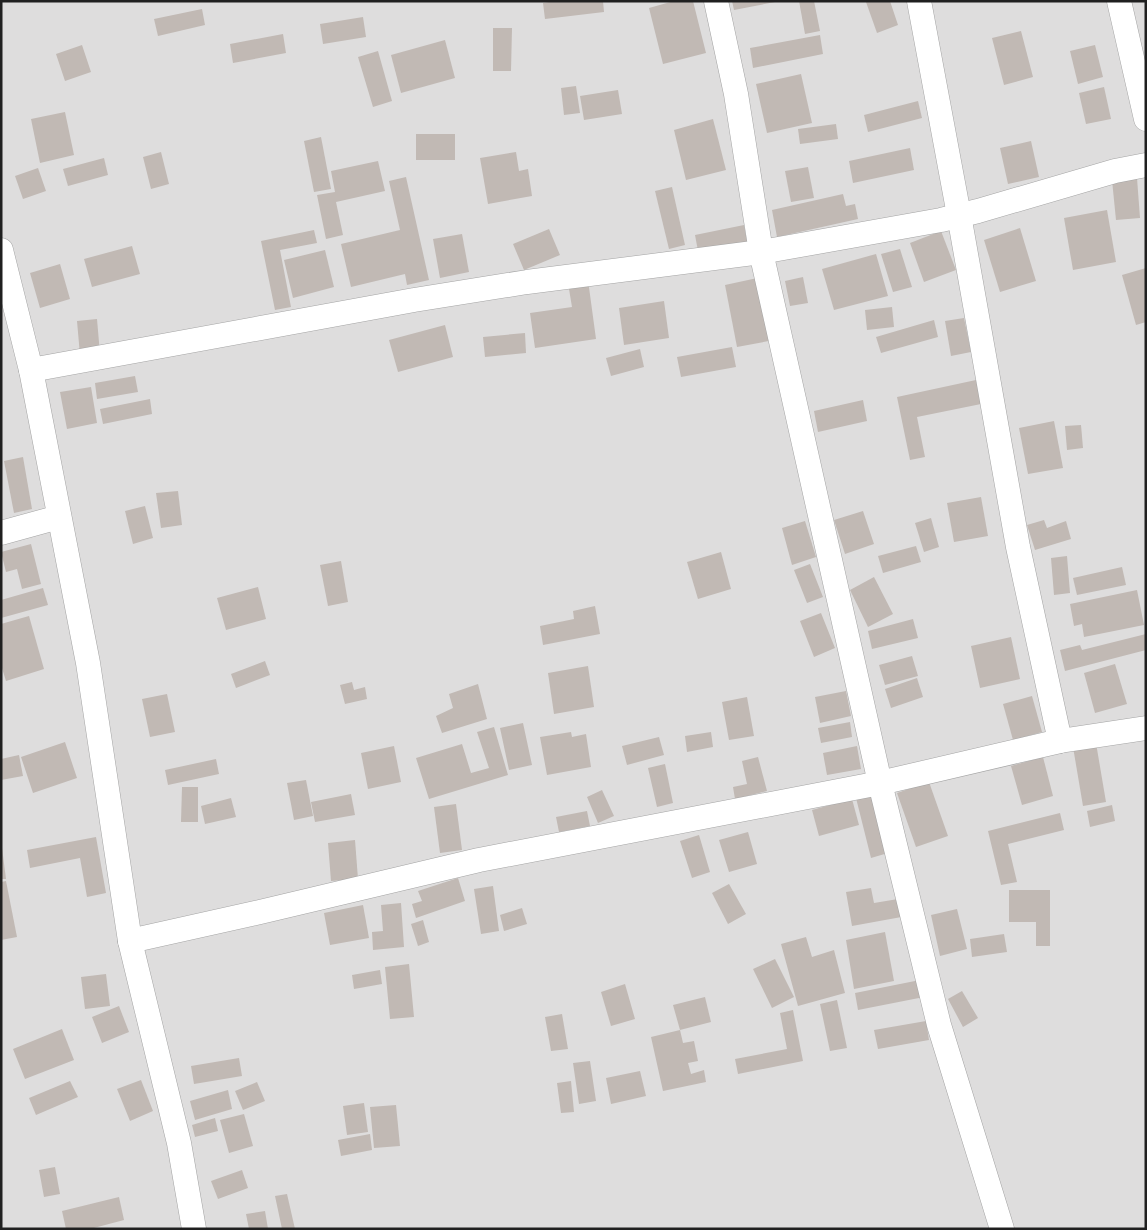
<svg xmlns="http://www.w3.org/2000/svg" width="1147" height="1230" font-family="Raleway,sans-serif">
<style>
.residential{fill:#dedddd}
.building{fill:#c1b9b4}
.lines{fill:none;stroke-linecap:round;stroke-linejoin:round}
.street-casing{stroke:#a4a4a4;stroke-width:25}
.street{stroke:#fff;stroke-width:24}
</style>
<rect width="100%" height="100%" fill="#f0ede7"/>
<rect class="residential" x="1" y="1" width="1145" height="1228"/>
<g class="building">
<polygon points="555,1 603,1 604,12 545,19 543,3"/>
<polygon points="674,1 693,1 706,53 663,64 649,8"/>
<polygon points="732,1 775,1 775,2 734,10"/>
<polygon points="799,1 814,1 820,31 805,34"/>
<polygon points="869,1 890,1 898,25 877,33 866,2"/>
<polygon points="202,9 205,25 158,36 154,19"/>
<polygon points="363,17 366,37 323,44 320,24"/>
<polygon points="493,28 512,28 511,71 493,71"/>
<polygon points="1021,31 1033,77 1004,85 992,38"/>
<polygon points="283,34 286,53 233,63 230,44"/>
<polygon points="820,35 823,54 753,68 750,48"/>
<polygon points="445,40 455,78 401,93 391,55"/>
<polygon points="82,45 91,72 65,81 56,54"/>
<polygon points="1095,45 1103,77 1078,84 1070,51"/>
<polygon points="378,51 392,101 373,107 358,57"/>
<polygon points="801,74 812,123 767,133 756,84"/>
<polygon points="576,86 580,113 564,115 561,88"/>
<polygon points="1104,87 1111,119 1086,124 1079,93"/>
<polygon points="618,90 622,114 584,120 580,96"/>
<polygon points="918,101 922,118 868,132 864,115"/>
<polygon points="65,112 74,155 40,163 31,119"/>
<polygon points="713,119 726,170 686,180 674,130"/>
<polygon points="836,124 838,139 800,144 798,129"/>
<rect x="416" y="134" width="39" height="26"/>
<polygon points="321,137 331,189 314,192 304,141"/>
<polygon points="1031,141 1039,177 1008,184 1000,148"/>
<polygon points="910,148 914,170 853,183 849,161"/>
<polygon points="161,152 169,184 151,189 143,157"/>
<polygon points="516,152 519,171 528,169 532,196 488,204 480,158"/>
<polygon points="104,158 108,175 68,186 63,169"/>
<polygon points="378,161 385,191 336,202 343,235 326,239 317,195 335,192 331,171"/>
<polygon points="808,167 814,198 791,202 785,171"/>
<polygon points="38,168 46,191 23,199 15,176"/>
<polygon points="406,177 429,280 407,285 405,274 351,287 341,244 400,230 389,181"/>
<polygon points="1137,178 1140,218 1116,220 1112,180"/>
<polygon points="672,187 685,245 669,249 655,191"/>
<polygon points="843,194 846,206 855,204 858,219 777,237 772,210"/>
<polygon points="1107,210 1116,262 1073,270 1064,218"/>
<polygon points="744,225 748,246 699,256 695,235"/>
<polygon points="1020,228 1036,281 1000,292 984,240"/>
<polygon points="549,229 560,255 524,270 513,244"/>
<polygon points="314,230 317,243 280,250 291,307 275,310 261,241"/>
<polygon points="941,231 956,270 924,282 910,243"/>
<polygon points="462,234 469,272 440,278 433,239"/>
<polygon points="132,246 140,274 92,287 84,259"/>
<polygon points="900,249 912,287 893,292 881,254"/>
<polygon points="325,250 334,287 293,298 284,260"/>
<polygon points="876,254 888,296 834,310 822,269"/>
<polygon points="60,264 70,299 40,308 30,273"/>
<polygon points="1146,268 1146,322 1136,325 1122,275"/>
<polygon points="762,277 774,340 737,347 725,285"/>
<polygon points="803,277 808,303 790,306 785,281"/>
<polygon points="588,280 596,339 535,348 530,313 572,307 568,283"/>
<polygon points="664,301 669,338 624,345 619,308"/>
<polygon points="892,307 894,327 867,330 865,310"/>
<polygon points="964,318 971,352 951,356 945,321"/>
<polygon points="97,319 100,354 80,355 77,321"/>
<polygon points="934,320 938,337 881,353 876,337"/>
<polygon points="445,325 453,357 398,372 389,340"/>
<polygon points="525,333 526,353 485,357 483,337"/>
<polygon points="732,347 736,367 681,377 677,357"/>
<polygon points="640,349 644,367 611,376 606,358"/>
<polygon points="135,376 138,392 97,399 95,383"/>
<polygon points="976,380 981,404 917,417 925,457 910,460 897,397"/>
<polygon points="91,387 97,423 67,429 60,392"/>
<polygon points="150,399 152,414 103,424 100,409"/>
<polygon points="863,400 867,421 818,432 814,411"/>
<polygon points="1054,421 1063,468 1028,474 1019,428"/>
<polygon points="1081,425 1083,448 1067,450 1065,426"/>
<polygon points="23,457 32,509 14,513 4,461"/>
<polygon points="178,491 182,525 161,528 156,493"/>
<polygon points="981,497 988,536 954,542 947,503"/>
<polygon points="145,506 153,538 133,544 125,511"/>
<polygon points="863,511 874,544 845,554 834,520"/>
<polygon points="931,518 939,547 924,552 915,523"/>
<polygon points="1044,520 1047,528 1066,521 1071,539 1035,550 1027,525"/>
<polygon points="805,521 816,557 792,565 782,528"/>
<polygon points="31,544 41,584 22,589 17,569 6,572 1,552"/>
<polygon points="916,546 921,562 883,573 878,556"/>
<polygon points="721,552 731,589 698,599 687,562"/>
<polygon points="1067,556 1070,593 1054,595 1051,558"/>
<polygon points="341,561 348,602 328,606 320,565"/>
<polygon points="810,564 823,597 807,603 794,570"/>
<polygon points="1122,567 1126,585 1077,595 1073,578"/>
<polygon points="874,577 893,614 868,627 850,590"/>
<polygon points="258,587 266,619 226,630 217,598"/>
<polygon points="43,588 48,605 1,618 1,600"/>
<polygon points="1137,590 1144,625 1084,637 1082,624 1074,626 1070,604"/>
<polygon points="595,606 600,634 543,645 540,626 574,619 573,611"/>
<polygon points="821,613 835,648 814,657 800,621"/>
<polygon points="29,616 44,669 6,681 1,665 1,624"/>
<polygon points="913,619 918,638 872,649 868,631"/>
<polygon points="1146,634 1146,650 1065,671 1060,650 1080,645 1082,650"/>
<polygon points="1011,637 1020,679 980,688 971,646"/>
<polygon points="912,656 918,676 885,685 879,665"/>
<polygon points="265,661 270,675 236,688 231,674"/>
<polygon points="1115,664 1127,704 1095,713 1084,673"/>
<polygon points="588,666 594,707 554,714 548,673"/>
<polygon points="917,678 923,697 891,708 885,689"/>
<polygon points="352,682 354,690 365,687 367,699 345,704 340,685"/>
<polygon points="478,684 487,719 442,733 436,716 453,708 449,694"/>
<polygon points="846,691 851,716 820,723 815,697"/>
<polygon points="167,694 175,732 150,737 142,699"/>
<polygon points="1032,696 1042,732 1013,740 1003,704"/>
<polygon points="747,697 754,736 729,740 722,702"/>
<polygon points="850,722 852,737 821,743 818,728"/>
<polygon points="523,723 532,765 509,770 500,728"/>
<polygon points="494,727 508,775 429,799 416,758 462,744 471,773 489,768 477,732"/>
<polygon points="571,732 572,737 586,734 591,767 547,775 540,737"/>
<polygon points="711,732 713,747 687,752 685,736"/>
<polygon points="659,737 664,755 627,765 622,746"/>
<polygon points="65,742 77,778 33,793 21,757"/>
<polygon points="1096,743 1106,802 1083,806 1073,747"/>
<polygon points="394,746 401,782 368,789 361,753"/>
<polygon points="857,746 861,769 827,775 823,753"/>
<polygon points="19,755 23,776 1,780 1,759"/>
<polygon points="758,757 767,791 735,799 733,787 747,784 742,761"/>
<polygon points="1043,757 1053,796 1022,805 1011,766"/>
<polygon points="216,759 219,774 168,785 165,770"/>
<polygon points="665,764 673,803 657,807 648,768"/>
<polygon points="306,780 313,816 294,820 287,783"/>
<polygon points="929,782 948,836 916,847 897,793"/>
<polygon points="182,787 198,787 198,822 181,822"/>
<polygon points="602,790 614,816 598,823 587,797"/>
<polygon points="351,794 355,815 315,822 311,802"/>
<polygon points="873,794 888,853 871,858 856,798"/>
<polygon points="231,798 236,817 205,824 201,806"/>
<polygon points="852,799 859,825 819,836 812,810"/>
<polygon points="456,804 462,850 440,853 434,807"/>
<polygon points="1112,805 1115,821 1090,827 1087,811"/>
<polygon points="587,811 590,826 559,832 556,817"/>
<polygon points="1060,813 1064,830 1008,844 1017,882 1001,885 988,831"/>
<polygon points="748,832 757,864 729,872 719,840"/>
<polygon points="699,835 710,872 692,878 680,841"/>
<polygon points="96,837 106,893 87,897 80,858 30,868 27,850"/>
<polygon points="355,840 358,879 331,881 328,843"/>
<polygon points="1,848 2,848 6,879 1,879"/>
<polygon points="458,878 465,901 416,918 412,904 422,901 418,891"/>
<polygon points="6,881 17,937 1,940 1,882"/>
<polygon points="729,884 746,914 728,924 712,893"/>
<polygon points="493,886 499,931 481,934 474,889"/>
<polygon points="871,888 874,903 904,898 907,916 852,926 846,892"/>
<polygon points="1009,890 1050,890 1050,946 1036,946 1036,922 1009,922"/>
<polygon points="401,903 404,947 373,950 372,932 383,931 381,905"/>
<polygon points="363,905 369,938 330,945 324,913"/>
<polygon points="522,908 527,924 504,931 500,915"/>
<polygon points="957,909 967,949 940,956 931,915"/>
<polygon points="423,920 429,942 418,946 411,924"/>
<polygon points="885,932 894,981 854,989 846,940"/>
<polygon points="1004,934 1007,952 972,957 970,939"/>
<polygon points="806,937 812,957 834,950 845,993 798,1006 781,944"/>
<polygon points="775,959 794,997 772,1008 753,969"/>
<polygon points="409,964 414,1017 390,1019 385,967"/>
<polygon points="380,970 382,984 354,989 352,975"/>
<polygon points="106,974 110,1006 85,1009 81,977"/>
<polygon points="920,980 924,997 858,1010 855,993"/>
<polygon points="625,984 635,1019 611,1026 601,992"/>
<polygon points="962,991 978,1018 963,1027 948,999"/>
<polygon points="705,997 711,1022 680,1030 673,1005"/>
<polygon points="837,1000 847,1048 830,1051 820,1004"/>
<polygon points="119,1006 129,1032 102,1043 92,1017"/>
<polygon points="793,1010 803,1061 738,1074 735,1059 787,1049 780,1013"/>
<polygon points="562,1014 568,1049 551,1051 545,1017"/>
<polygon points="926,1021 929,1040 878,1049 874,1030"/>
<polygon points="62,1029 74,1060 25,1079 13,1049"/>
<polygon points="680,1030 683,1043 694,1041 698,1061 688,1063 691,1074 704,1070 706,1082 663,1091 651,1037"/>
<polygon points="239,1058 242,1076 194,1084 191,1066"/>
<polygon points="590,1061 596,1101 579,1104 573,1063"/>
<polygon points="640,1071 646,1096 611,1104 606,1078"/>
<polygon points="141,1080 153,1111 130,1121 117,1089"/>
<polygon points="70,1081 78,1097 36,1115 29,1098"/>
<polygon points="571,1081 574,1112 561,1113 557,1083"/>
<polygon points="257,1082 265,1101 243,1110 235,1091"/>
<polygon points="228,1090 232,1109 195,1120 190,1101"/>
<polygon points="364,1103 368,1132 347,1135 343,1106"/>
<polygon points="396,1105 400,1146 374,1148 370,1107"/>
<polygon points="244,1114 253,1146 229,1153 220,1120"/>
<polygon points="215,1118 218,1131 195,1137 192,1125"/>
<polygon points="370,1134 372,1150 341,1156 338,1140"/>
<polygon points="55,1167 60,1194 44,1197 39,1170"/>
<polygon points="242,1170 248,1188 218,1199 211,1181"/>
<polygon points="287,1194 295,1229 282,1229 275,1196"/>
<polygon points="119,1197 124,1220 90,1229 66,1229 62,1211"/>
<polygon points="265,1211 268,1229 249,1229 246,1214"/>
</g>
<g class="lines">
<g class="street-casing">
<g id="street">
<polyline points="716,1 736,94 761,252 880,783 939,1025 1002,1229"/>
<polyline points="919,1 959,215 1018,547 1060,741"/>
<polyline points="1119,1 1146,119"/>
<polyline points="1,250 31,370 88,663 130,941 179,1143 194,1229"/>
<polyline points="31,370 414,300 527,282 761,252 941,220 978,211 1115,171 1146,165"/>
<polyline points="1,533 59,517"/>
<polyline points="130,941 260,912 479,860 880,783 1060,741 1146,728"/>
</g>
</g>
<use href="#street" class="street"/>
</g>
<rect width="1147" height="1230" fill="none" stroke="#202020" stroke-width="5"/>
</svg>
